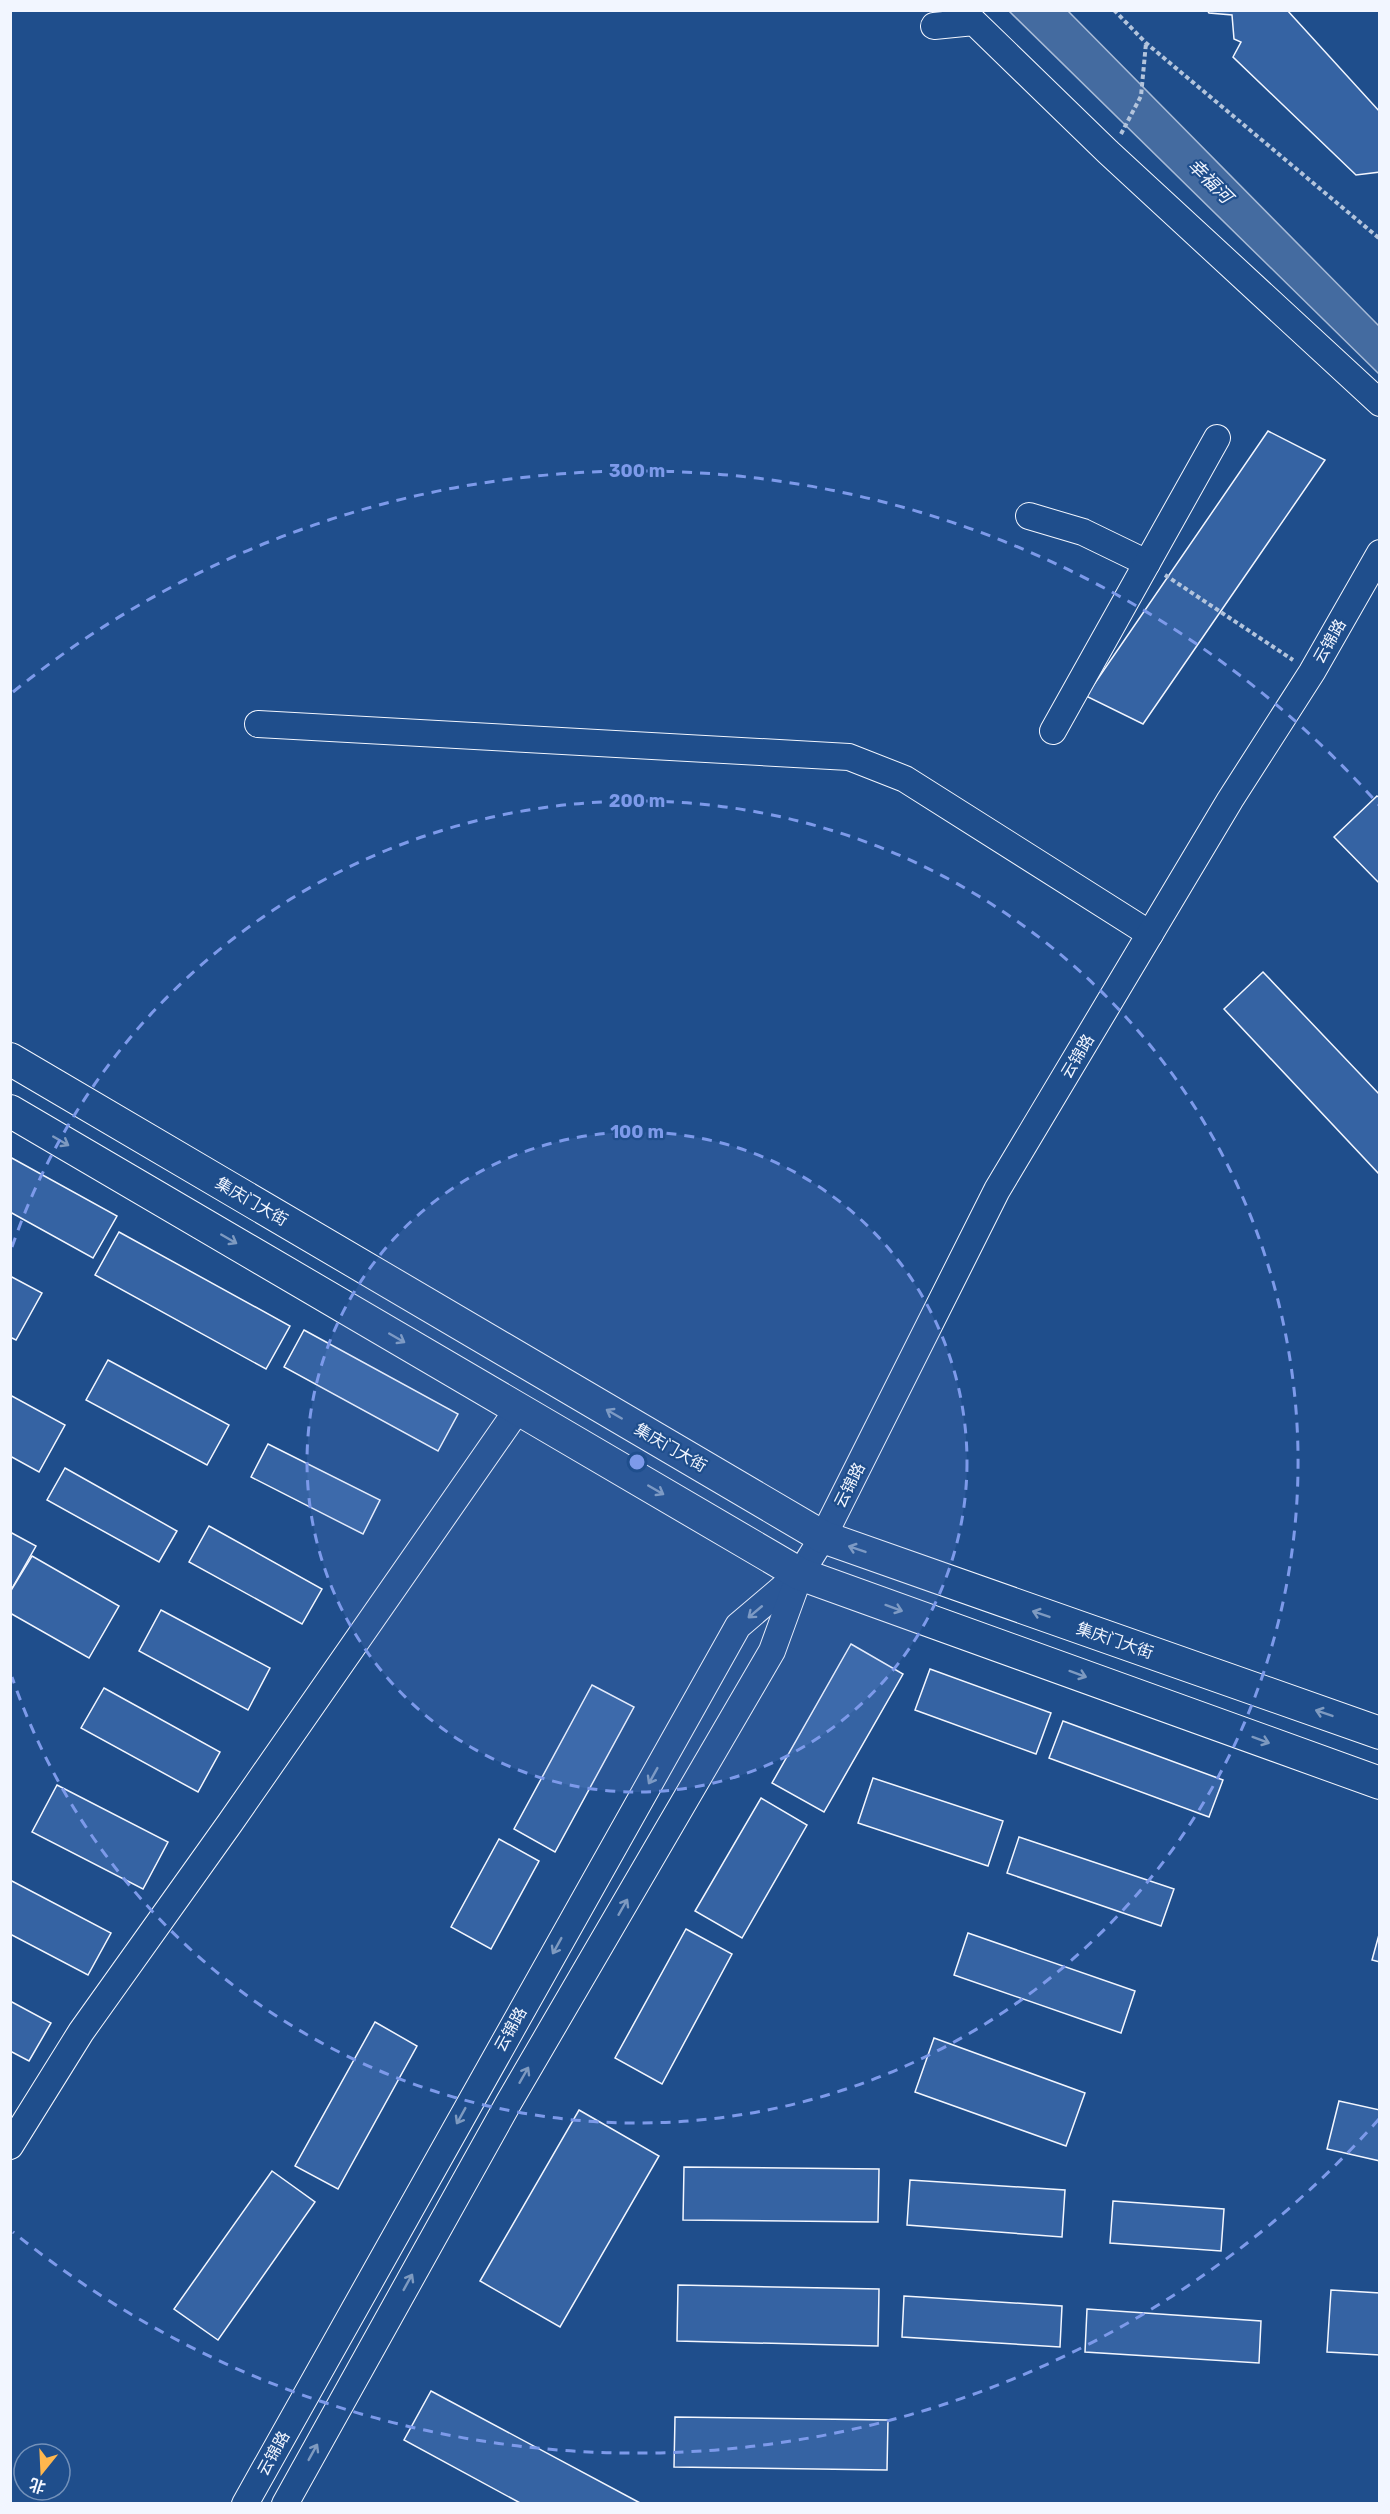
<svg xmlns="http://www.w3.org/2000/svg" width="1390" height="2514" font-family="Rubik,'Noto Sans SC',sans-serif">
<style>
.water{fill:#446ba0;stroke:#a8bbd7;stroke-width:1.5}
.building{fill:#3563a3;stroke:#f2f6ff;stroke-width:1.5}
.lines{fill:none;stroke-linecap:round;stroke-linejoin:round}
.minor-casing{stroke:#f2f6ff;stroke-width:28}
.major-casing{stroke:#f2f6ff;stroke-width:34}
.path{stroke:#b3c4dc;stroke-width:4;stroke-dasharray:4.5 3;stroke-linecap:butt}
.minor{stroke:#1f4e8c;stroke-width:26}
.major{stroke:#1f4e8c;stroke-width:32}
.oneway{stroke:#7e9ac0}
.ring{fill:none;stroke:#7d9aea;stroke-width:3;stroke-dasharray:10 8}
.labels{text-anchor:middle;stroke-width:4.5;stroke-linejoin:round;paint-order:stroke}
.street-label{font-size:16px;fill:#f2f6ff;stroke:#1f4e8c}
.water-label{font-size:18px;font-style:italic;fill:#f2f6ff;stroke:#1f4e8c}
.centre{fill:#7d9aea;stroke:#1f4e8c;stroke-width:3}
.ring-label{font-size:18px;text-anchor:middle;font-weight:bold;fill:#7d9aea;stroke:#1f4e8c;stroke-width:4.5;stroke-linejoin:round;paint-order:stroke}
</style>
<rect width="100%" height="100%" fill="#1f4e8c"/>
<polygon class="water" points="1009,11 1068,11 1379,326 1379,374"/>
<g class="building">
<polygon points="1207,10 1287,10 1380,112 1380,172 1356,175 1233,57 1241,42 1234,39 1232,15 1209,13"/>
<polygon points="1268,431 1325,460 1143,724 1086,696"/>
<polygon points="1377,796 1380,798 1380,884 1334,837"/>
<polygon points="1263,972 1380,1095 1380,1175 1224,1009"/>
<polygon points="10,1157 117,1216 93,1258 10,1212"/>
<polygon points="119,1232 290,1326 266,1369 95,1275"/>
<polygon points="10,1276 42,1293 16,1340 10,1337"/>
<polygon points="304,1330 458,1414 438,1451 284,1367"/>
<polygon points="108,1360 229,1425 207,1465 86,1400"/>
<polygon points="10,1395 65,1425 39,1472 10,1456"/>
<polygon points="268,1444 380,1500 363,1534 251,1477"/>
<polygon points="65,1468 177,1531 159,1562 47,1500"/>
<polygon points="209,1526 322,1589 302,1624 189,1562"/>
<polygon points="10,1532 36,1546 10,1592"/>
<polygon points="32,1556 119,1606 89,1658 10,1613 10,1592"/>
<polygon points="161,1610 270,1668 248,1710 139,1651"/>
<polygon points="851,1644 903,1674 824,1812 772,1783"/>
<polygon points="930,1669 1051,1713 1036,1754 915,1710"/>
<polygon points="592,1685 634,1707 555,1852 514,1829"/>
<polygon points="104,1688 220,1752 198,1792 81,1728"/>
<polygon points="1063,1721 1223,1780 1209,1817 1049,1758"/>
<polygon points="873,1778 1003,1821 988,1866 858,1823"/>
<polygon points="57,1785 168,1842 143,1889 32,1832"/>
<polygon points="761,1798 807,1825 742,1938 695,1911"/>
<polygon points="1019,1837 1174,1889 1161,1926 1007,1873"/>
<polygon points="499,1839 539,1861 491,1949 451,1927"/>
<polygon points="10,1880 111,1933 88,1975 10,1934"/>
<polygon points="686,1929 732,1954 662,2084 615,2058"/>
<polygon points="1380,1931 1380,1962 1372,1960"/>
<polygon points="968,1933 1135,1991 1121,2033 954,1975"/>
<polygon points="10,2001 51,2023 29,2061 10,2051"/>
<polygon points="375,2022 417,2046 338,2189 295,2166"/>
<polygon points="934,2038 1085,2093 1066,2146 915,2092"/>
<polygon points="1339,2101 1380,2110 1380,2161 1327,2149"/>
<polygon points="579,2110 659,2156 560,2327 480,2281"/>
<polygon points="684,2167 879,2169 878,2222 683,2220"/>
<polygon points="272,2171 315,2202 218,2340 174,2309"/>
<polygon points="910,2180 1065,2190 1062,2237 907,2225"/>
<polygon points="1113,2201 1224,2209 1221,2251 1110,2243"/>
<polygon points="678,2285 879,2289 878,2346 677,2341"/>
<polygon points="1331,2290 1380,2293 1380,2355 1327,2352"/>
<polygon points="904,2296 1062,2306 1060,2347 902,2337"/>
<polygon points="1087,2309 1261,2321 1259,2363 1085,2352"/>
<polygon points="431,2391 642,2504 522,2504 404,2440"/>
<polygon points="675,2417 888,2420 887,2470 674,2467"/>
</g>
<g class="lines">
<g class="minor-casing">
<g id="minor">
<polyline points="934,26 974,22 1108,152 1380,403"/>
<polyline points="1029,516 1083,532 1147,563"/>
<polyline points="258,724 849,757 905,779 1150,934"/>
<polyline points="1053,731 1217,438"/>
<polyline points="10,2146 81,2032 230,1823 518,1409"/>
<polyline points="245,2504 738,1626 799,1574"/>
<polyline points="285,2504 509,2102 772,1651 800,1574 823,1537 997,1190 1230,800 1312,672 1380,553"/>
</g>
</g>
<g class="major-casing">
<g id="major">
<polyline points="10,1059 823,1537 1380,1733"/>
<polyline points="10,1111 800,1574 1380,1783"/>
</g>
</g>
<g class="path">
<polyline points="1114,10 1146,43 1380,239"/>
<polyline points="1121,134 1141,96 1146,43"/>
<polyline points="1165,575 1293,660"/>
</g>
<use href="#minor" class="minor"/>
<use href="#major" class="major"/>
</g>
<defs><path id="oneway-shaft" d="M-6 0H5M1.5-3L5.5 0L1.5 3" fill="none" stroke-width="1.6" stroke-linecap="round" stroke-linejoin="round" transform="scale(1.5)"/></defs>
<g class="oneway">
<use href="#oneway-shaft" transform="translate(61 1141) rotate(30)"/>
<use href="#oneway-shaft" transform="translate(229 1239) rotate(30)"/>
<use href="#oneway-shaft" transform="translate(397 1338) rotate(30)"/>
<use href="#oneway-shaft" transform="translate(614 1414) rotate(-150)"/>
<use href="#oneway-shaft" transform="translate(656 1490) rotate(30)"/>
<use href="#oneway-shaft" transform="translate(857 1549) rotate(-161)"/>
<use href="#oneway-shaft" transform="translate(894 1608) rotate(20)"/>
<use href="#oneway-shaft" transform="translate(755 1612) rotate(140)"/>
<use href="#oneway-shaft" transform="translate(1041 1614) rotate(-161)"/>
<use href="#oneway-shaft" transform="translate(1078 1674) rotate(20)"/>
<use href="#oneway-shaft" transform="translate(1324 1713) rotate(-161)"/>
<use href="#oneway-shaft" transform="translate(1261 1740) rotate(20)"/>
<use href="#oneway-shaft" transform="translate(653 1776) rotate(119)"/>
<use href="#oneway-shaft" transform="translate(623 1907) rotate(-60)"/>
<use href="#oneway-shaft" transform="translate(557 1946) rotate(119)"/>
<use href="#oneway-shaft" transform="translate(524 2075) rotate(-60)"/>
<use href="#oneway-shaft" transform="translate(461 2116) rotate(119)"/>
<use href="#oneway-shaft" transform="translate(408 2282) rotate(-61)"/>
<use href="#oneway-shaft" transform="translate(313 2452) rotate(-61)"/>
</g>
<circle cx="637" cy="1462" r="330" fill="#7d9aea" fill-opacity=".12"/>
<g class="ring">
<circle cx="637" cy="1462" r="330"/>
<path d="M12 1247A661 661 0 1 1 12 1677"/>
<path d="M1379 2119A991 991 0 0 1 13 2232M13 692A991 991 0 0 1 1379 805"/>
</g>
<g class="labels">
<g class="street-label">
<text transform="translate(1329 641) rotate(-60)" y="6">云锦路</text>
<text transform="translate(1077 1056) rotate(-59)" y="6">云锦路</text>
<text transform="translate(252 1201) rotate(30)" y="6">集庆门大街</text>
<text transform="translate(671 1447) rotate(30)" y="6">集庆门大街</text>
<text transform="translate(849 1485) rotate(-63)" y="6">云锦路</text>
<text transform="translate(1115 1640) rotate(19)" y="6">集庆门大街</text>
<text transform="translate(510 2029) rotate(-61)" y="6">云锦路</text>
<text transform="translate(273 2453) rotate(-61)" y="6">云锦路</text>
</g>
<g class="water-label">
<text transform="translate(1210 181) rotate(45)" y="6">幸福河</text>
</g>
</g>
<circle cx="637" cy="1462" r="9" class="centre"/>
<g class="ring-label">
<text x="637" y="477">300 m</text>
<text x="637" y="807">200 m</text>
<text x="637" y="1138">100 m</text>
</g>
<rect width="1390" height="2514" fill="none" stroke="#f2f6ff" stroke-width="24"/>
<g transform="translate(42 2472) rotate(198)"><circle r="28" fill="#1f4e8c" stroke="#7391ba" stroke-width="1.5"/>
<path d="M0-4.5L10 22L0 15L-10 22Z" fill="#ffb74d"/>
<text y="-9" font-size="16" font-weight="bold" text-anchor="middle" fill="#f2f6ff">北</text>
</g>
</svg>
